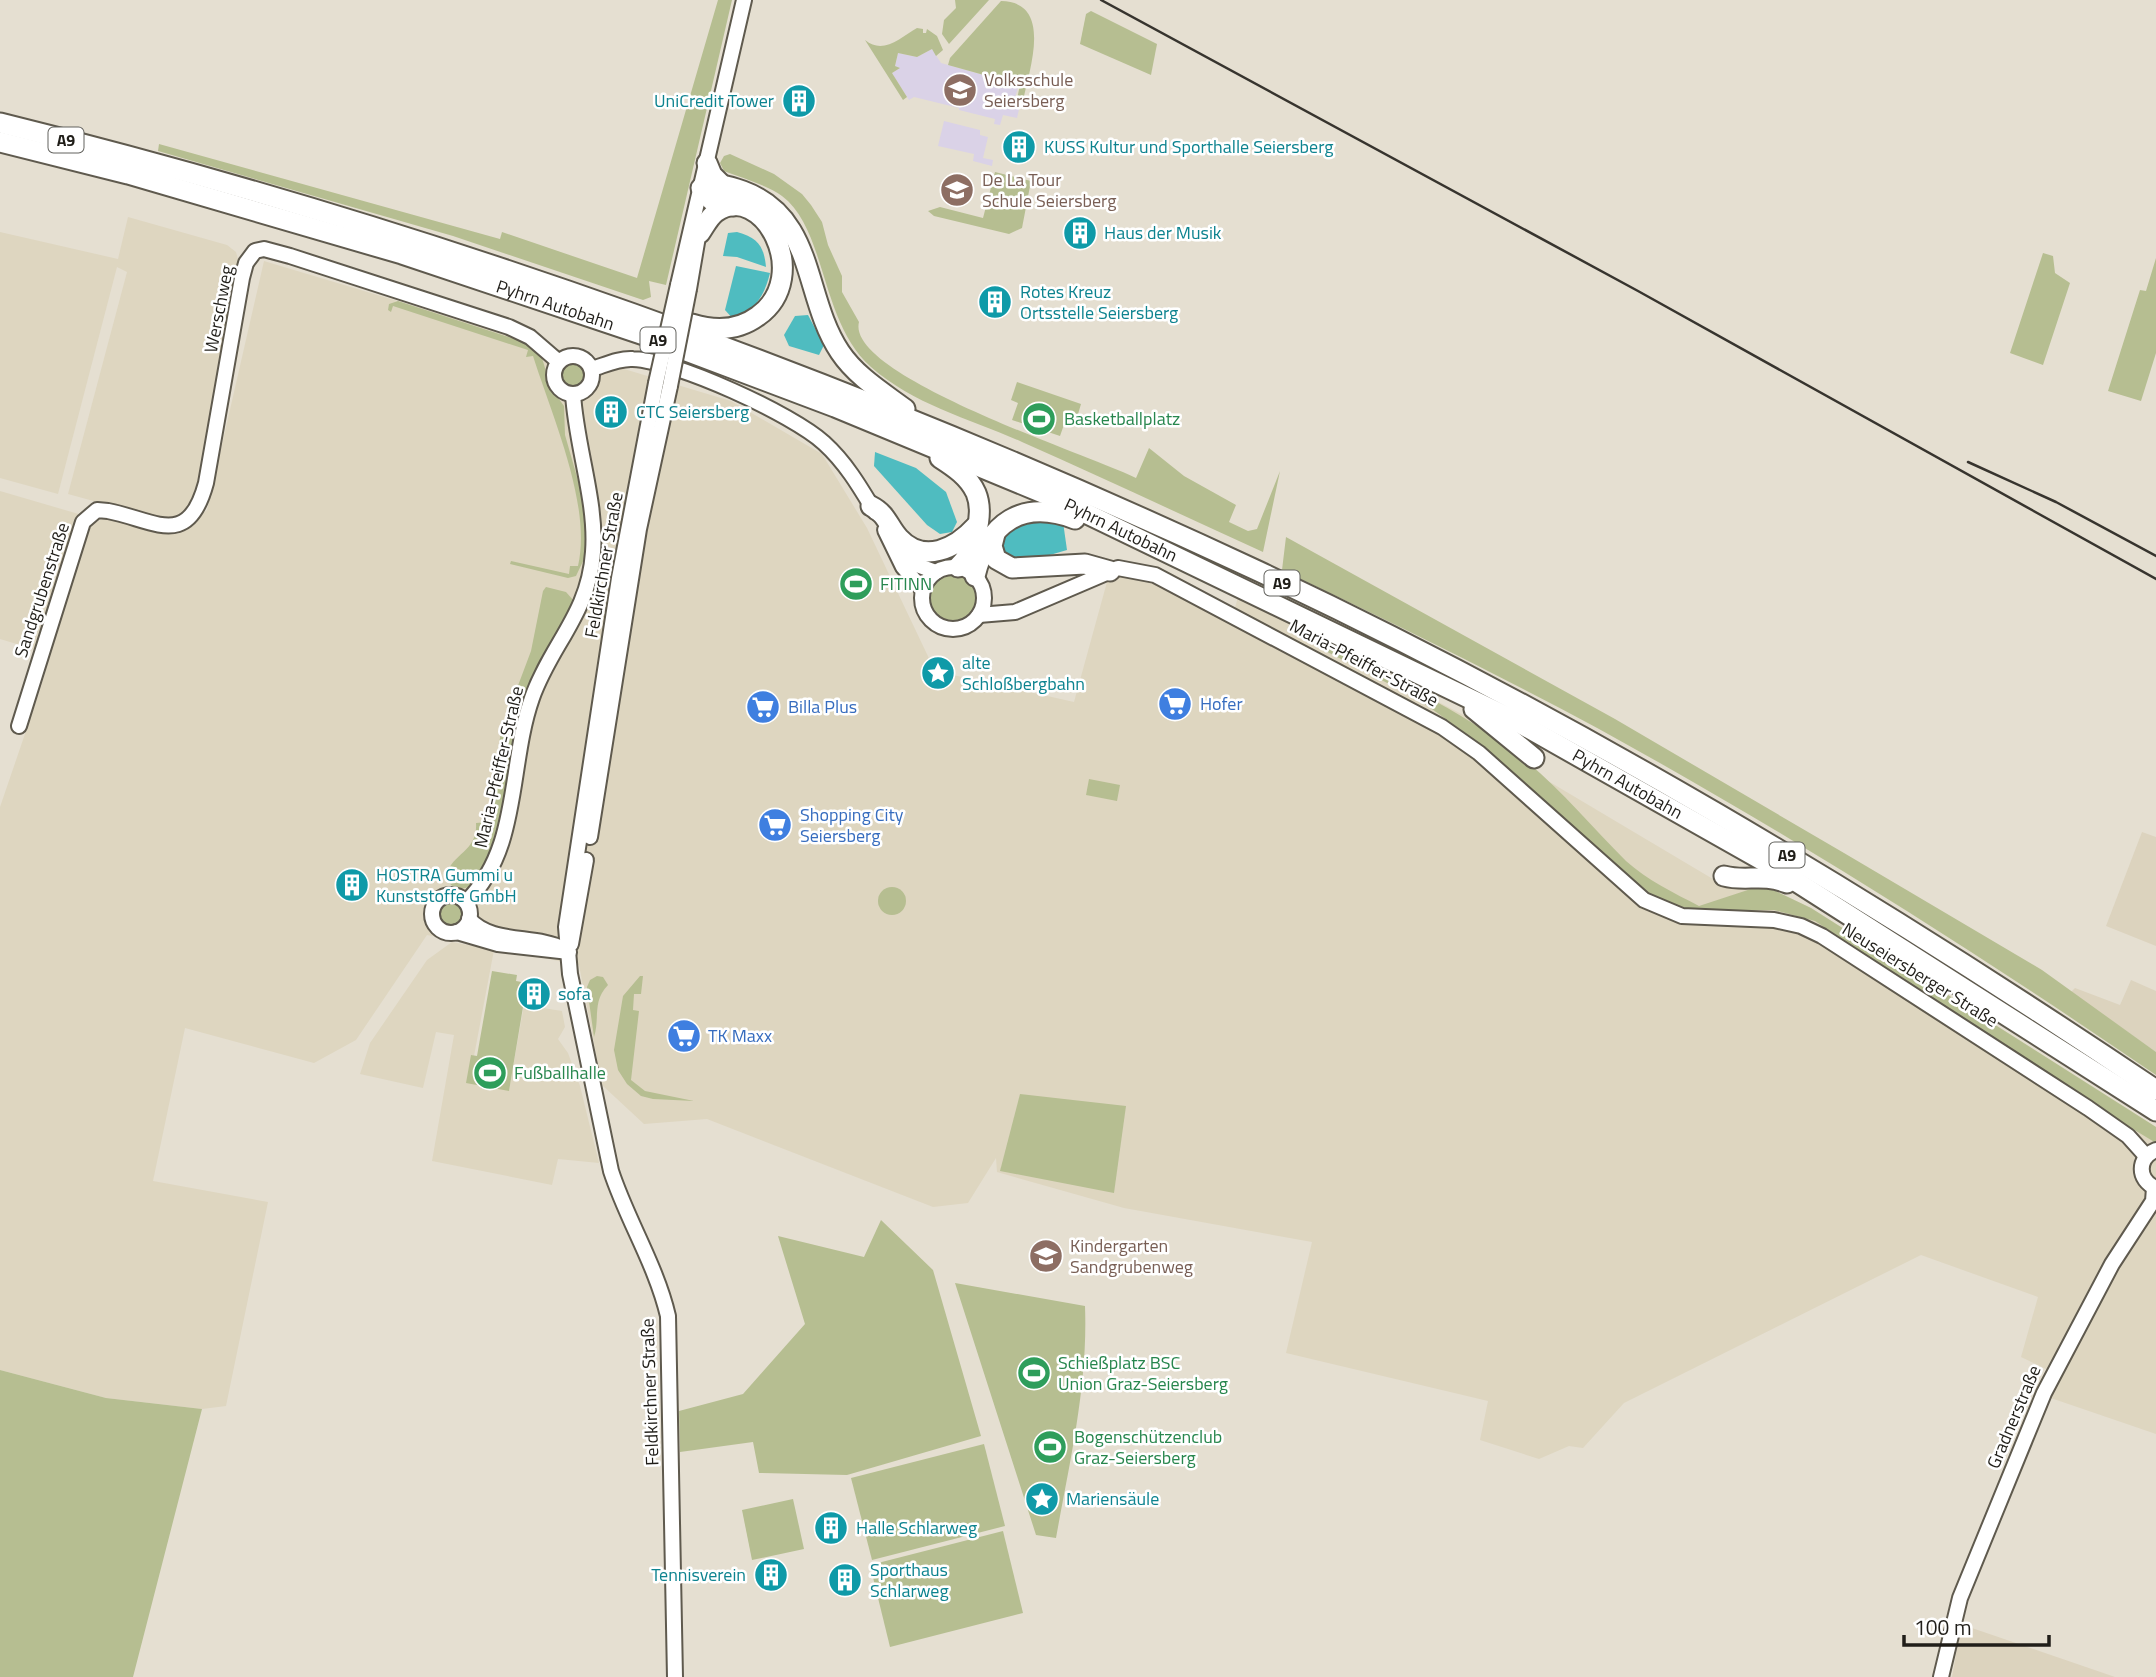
<svg xmlns="http://www.w3.org/2000/svg" width="2156" height="1677" font-family="'Titillium Web',sans-serif">
<style>
.commercial{fill:#ded6c0}
.built{fill:#dcd3be}
.education{fill:#dad2e7}
.green{fill:#b6be91}
.water{fill:#4fbcc0}
.lines{fill:none;stroke-linecap:round;stroke-linejoin:round}
.secondary-casing{stroke:#5f5a4e;stroke-width:18}
.highway-casing{stroke:#5f5a4e;stroke-width:23}
.secondary{stroke:#fff;stroke-width:14}
.highway{stroke:#fff;stroke-width:19}
.rail{stroke:#37342e;stroke-width:2.5}
.secondary-bridge-casing{stroke:#5f5a4e;stroke-width:18;stroke-linecap:butt}
.secondary-bridge{stroke:#fff;stroke-width:14}
.labels{text-anchor:middle;stroke-width:5;stroke-linejoin:round;paint-order:stroke}
.shield{fill:#fff;stroke:#63625e;stroke-width:2}
.shield-label{font-size:16px;font-weight:bold;fill:#201e19}
.education-label{font-size:18px;fill:#785e54;stroke:#fff;text-anchor:start}
.culture-label{font-size:18px;fill:#0d838f;stroke:#fff;text-anchor:start}
.street-label{font-size:18px;fill:#201e19;stroke:#fff}
.leisure-label{font-size:18px;fill:#27864d;stroke:#fff;text-anchor:start}
.shop-label{font-size:18px;fill:#366cbe;stroke:#fff;text-anchor:start}
</style>
<rect width="100%" height="100%" fill="#e5dfd1"/>
<g class="commercial">
<polygon points="128,217 227,245 236,252 239,263 197,494 187,513 176,520 148,516 68,494 127,272 117,267 58,494 0,478 0,232 118,259"/>
<polygon points="264,261 731,401 822,454 867,528 935,671 1074,702 1110,571 1126,568 1233,615 1238,597 1469,718 1522,758 1533,772 1723,885 1763,885 1811,908 2156,1127 2156,1434 2042,1395 2052,1372 2021,1357 2038,1297 1921,1255 1624,1403 1583,1448 1569,1446 1539,1459 1480,1440 1488,1401 1286,1353 1312,1242 1124,1208 997,1172 996,1158 968,1203 933,1207 707,1119 644,1124 602,1085 579,965 427,935 356,1040 314,1063 185,1028 153,1181 268,1202 226,1406 202,1409 106,1398 0,1370 0,807 40,690 88,527 104,518 178,534 207,510"/>
<polygon points="0,491 82,515 40,651 0,639"/>
<polygon points="452,942 494,950 474,1056 471,1055 509,1090 524,1005 562,1011 565,1027 558,1039 568,1053 580,1086 599,1163 558,1159 552,1185 432,1161 454,1035 436,1032 423,1088 360,1074 370,1043 427,960"/>
</g>
<g class="built">
<polygon points="2142,832 2156,837 2156,946 2106,926"/>
<polygon points="2131,980 2156,991 2156,1052 2071,992 2075,988 2120,1005"/>
<polygon points="1961,1627 1969,1627 2115,1677 1952,1677"/>
</g>
<g class="education">
<polygon points="932,49 941,63 1019,85 1013,103 1020,105 1017,118 1003,115 1000,125 994,124 995,119 959,110 959,108 914,97 909,100 892,73 900,68 895,66 898,53 917,57"/>
<polygon points="944,121 980,130 980,135 988,137 983,158 993,160 992,166 973,161 974,154 938,146"/>
</g>
<g class="green">
<polygon points="718,0 732,0 666,285 649,281 651,297 643,300 453,236 158,151 159,144 500,239 502,232 637,278"/>
<polygon points="955,0 989,0 949,44 942,34 944,20 956,8"/>
<path d="M1001 1C1054 2 1029 70 1023 101L1017 99 1020 85 948 65 950 58Z"/>
<polygon points="1091,11 1157,44 1151,75 1080,44 1086,14"/>
<path d="M917 28 923 29V33H926L927 29 937 36 943 50 936 56 932 49 917 57 898 53 895 66 900 68 892 73 907 97 903 100 865 40C883 55 900 38 917 28Z"/>
<path d="M730 154 774 174 802 194 811 205 822 222 828 245 842 276V292L859 322C845 376 1092 456 1136 478L1149 448 1184 476 1236 505 1229 522 1248 531 1257 529 1280 471 1263 552C1182 515 1103 478 1022 442 971 419 914 405 871 367 820 322 827 230 782 196 767 185 742 178 724 171L720 163 724 156Z"/>
<polygon points="995,172 1031,181 1022,228 1009,234 934,216 928,211 940,207 983,218"/>
<polygon points="2043,253 2053,256 2055,273 2070,283 2043,365 2010,353"/>
<polygon points="2156,258 2156,353 2141,401 2108,391 2140,290 2146,291"/>
<path d="M398 301 515 339 528 345 542 358 551 388 564 406 565 435 581 491 587 532 585 557 576 576 568 578 510 564 511 561 569 574 570 566H578C592 505 552 416 533 356L526 357 528 350 393 306 391 312 388 310 389 304Z"/>
<circle cx="574" cy="375" r="13"/>
<polygon points="1017,382 1081,404 1076,421 1066,419 1060,436 1012,420 1018,403 1011,400"/>
<path d="M1286 537 1615 719 1844 853 2042 970 2156 1052V1075C1976 952 1790 834 1599 729 1495 673 1389 621 1282 570Z"/>
<circle cx="953" cy="598" r="26"/>
<path d="M546 587 566 592 574 601 525 694 495 842 482 872 470 886C459 892 448 887 446 875 453 853 478 851 476 823L488 822 501 731 531 651 543 591Z"/>
<path d="M1321 641C1390 679 1457 707 1520 756 1559 787 1591 826 1626 861 1647 880 1674 893 1699 906L1763 885 1811 908 2156 1127V1143L2085 1100 1815 921 1774 910 1691 911 1651 897 1461 730 1418 699 1314 645Z"/>
<polygon points="1089,779 1120,785 1117,801 1086,795"/>
<circle cx="892" cy="901" r="14"/>
<circle cx="451" cy="914" r="14"/>
<polygon points="492,971 517,975 516,981 527,983 509,1091 466,1083 471,1055 477,1056"/>
<path d="M597 976 603 977 608 985C592 1001 600 1019 594 1037L587 987 590 980Z"/>
<polygon points="640,976 643,976 641,994 634,994 633,1010 639,1011 631,1080 645,1091 694,1101 653,1099 641,1096 627,1084 618,1070 614,1050 623,996"/>
<polygon points="1020,1094 1126,1106 1114,1193 1000,1171"/>
<polygon points="881,1220 933,1270 981,1436 847,1475 759,1473 753,1442 680,1452 679,1411 743,1394 805,1324 778,1236 864,1257"/>
<path d="M955 1283 1085 1306C1088 1385 1070 1460 1056 1538L1036 1535Z"/>
<polygon points="0,1370 106,1398 202,1409 133,1677 0,1677"/>
<polygon points="984,1444 1005,1526 872,1560 851,1478"/>
<polygon points="793,1499 804,1549 752,1560 742,1510"/>
<polygon points="1003,1531 1023,1613 890,1647 870,1565"/>
</g>
<g class="water">
<path d="M737 232C758 238 764 246 766 267L737 257 723 256 728 233Z"/>
<path d="M736 266 770 273C764 297 755 310 734 320L725 310Z"/>
<polygon points="808,315 824,345 819,355 789,346 784,335 795,316"/>
<polygon points="875,452 916,468 946,492 957,522 952,532 940,534 927,525 874,466"/>
<polygon points="1026,520 1063,522 1067,550 1036,559 1007,557 1002,549 1004,536"/>
</g>
<g class="lines">
<g class="secondary-casing">
<g id="secondary">
<polyline points="678,285 744,0"/>
<polyline points="689,289 700,225"/>
<circle cx="573" cy="375" r="19"/>
<path d="M592 369C605 365 619 358 633 359 677 361 792 414 824 443 846 463 860 487 875 512"/>
<path d="M656 383 619 578 566 927 570 974 611 1171C627 1220 656 1265 668 1316L675 1677"/>
<polyline points="885,530 903,567 923,590"/>
<polyline points="896,548 914,564 936,572"/>
<circle cx="953" cy="598" r="31"/>
<polyline points="979,615 1015,612 1118,568 1155,575 1442,727 1479,753 1644,900 1682,916 1774,920 1801,926 1822,936 2088,1108 2128,1136 2146,1156"/>
<path d="M19 726 83 522 97 510 108 511C155 520 188 550 206 483L242 278 246 263 255 251 264 249 290 256 509 327 530 337 559 362"/>
<polyline points="590,837 639,529 670,386"/>
<circle cx="451" cy="914" r="19"/>
<path d="M466 902C521 848 508 766 532 698 551 644 589 614 593 552 597 502 576 446 573 394"/>
<path d="M469 919C492 945 535 934 564 949"/>
<polyline points="457,932 498,944 569,952"/>
<polyline points="571,944 586,860"/>
<path d="M2156 1150C2137 1158 2137 1180 2156 1188"/>
<polyline points="1941,1677 1960,1598 2044,1393 2112,1264 2153,1201 2154,1188"/>
</g>
</g>
<g class="highway-casing">
<g id="highway">
<path d="M0 123C433 230 854 382 1258 571 1571 718 1869 897 2156 1090"/>
<path id="s1" d="M0 142 128 174 402 254 644 335 835 407 1050 496 1514 720 1767 863 2156 1111"/>
<polyline points="707,163 712,175 722,185"/>
<path d="M733 206 711 200 701 188C716 182 729 186 743 191 816 218 803 297 840 352 856 376 882 392 905 409"/>
<path d="M692 324C715 331 738 331 758 316 814 276 762 180 716 212 709 217 705 226 700 233"/>
<path d="M940 458C954 467 969 477 976 493 985 515 974 552 958 567"/>
<path d="M871 506C887 514 888 526 899 538 924 565 956 548 976 526"/>
<polyline points="995,534 992,546 996,559 1012,568 1085,564 1110,571"/>
<path d="M975 576C988 522 1022 499 1075 519"/>
<polyline points="1474,709 1534,758"/>
<path d="M1724 876C1746 882 1762 873 1787 883"/>
</g>
</g>
<use href="#secondary" class="secondary"/>
<use href="#highway" class="highway"/>
<g class="rail">
<polyline points="1101,0 1638,291 2156,579"/>
<polyline points="1968,462 2056,502 2156,556"/>
</g>
<g class="secondary-bridge-casing">
<g id="secondary-bridge">
<polyline points="656,383 678,285"/>
<polyline points="670,386 689,289"/>
</g>
</g>
<use href="#secondary-bridge" class="secondary-bridge"/>
</g>
<defs>
<g id="school-disc" transform="scale(1.75)"><circle r="9.5" fill="#8d6e63" stroke="#fff"/><path d="M0-5L7-2L0 1L-7-2ZM-4 1L0 2.5L4 1V4Q0 6-4 4Z" fill="#fff"/></g>
<g id="building-disc" transform="scale(1.75)"><circle r="9.5" fill="#0f9aa8" stroke="#fff"/><path d="M-4-6H4V6H1V3H-1V6H-4ZM-2.5-4.3h1.7v1.8h-1.7ZM.8-4.3h1.7v1.8H.8ZM-2.5-1h1.7V.8h-1.7ZM.8-1h1.7V.8H.8Z" fill="#fff"/></g>
<g id="stadium-disc" transform="scale(1.75)"><circle r="9.5" fill="#2e9e5b" stroke="#fff"/><path d="M0-5a6.5 5 0 1 0 0 10a6.5 5 0 1 0 0-10ZM-3.5-1.8h7v3.6h-7Z" fill="#fff"/></g>
<g id="sight-disc" transform="scale(1.75)"><circle r="9.5" fill="#0f9aa8" stroke="#fff"/><path d="M0-6L1.8-2.2L6-1.7L2.9 1.2L3.7 5.4L0 3.3L-3.7 5.4L-2.9 1.2L-6-1.7L-1.8-2.2Z" fill="#fff"/></g>
<g id="supermarket-disc" transform="scale(1.75)"><circle r="9.5" fill="#3f7fe0" stroke="#fff"/><path d="M-6-5.5h2.5l.6 2H6L4.5 2H-2.5L-4.4-4H-6ZM-1.5 3.2a1.3 1.3 0 1 0 .1 0ZM3 3.2a1.3 1.3 0 1 0 .1 0Z" fill="#fff"/></g>
</defs>
<g fill-rule="evenodd">
<use href="#school-disc" x="960" y="90"/>
<use href="#building-disc" x="799" y="101"/>
<use href="#building-disc" x="1019" y="147"/>
<use href="#school-disc" x="957" y="190"/>
<use href="#building-disc" x="1080" y="233"/>
<use href="#building-disc" x="995" y="302"/>
<use href="#building-disc" x="611" y="412"/>
<use href="#stadium-disc" x="1039" y="419"/>
<use href="#stadium-disc" x="856" y="584"/>
<use href="#sight-disc" x="938" y="673"/>
<use href="#supermarket-disc" x="1175" y="704"/>
<use href="#supermarket-disc" x="763" y="707"/>
<use href="#supermarket-disc" x="775" y="825"/>
<use href="#building-disc" x="352" y="885"/>
<use href="#building-disc" x="534" y="994"/>
<use href="#supermarket-disc" x="684" y="1036"/>
<use href="#stadium-disc" x="490" y="1073"/>
<use href="#school-disc" x="1046" y="1256"/>
<use href="#stadium-disc" x="1034" y="1373"/>
<use href="#stadium-disc" x="1050" y="1447"/>
<use href="#sight-disc" x="1042" y="1499"/>
<use href="#building-disc" x="831" y="1528"/>
<use href="#building-disc" x="771" y="1575"/>
<use href="#building-disc" x="845" y="1580"/>
</g>
<g class="labels">
<g class="shield">
<rect x="48.5" y="127.5" width="35" height="25" rx="5"/>
<rect x="640.5" y="327.5" width="35" height="25" rx="5"/>
<rect x="1264.5" y="570.5" width="35" height="25" rx="5"/>
<rect x="1769.5" y="842.5" width="35" height="25" rx="5"/>
</g>
<g class="shield-label">
<text x="66" y="146">A9</text>
<text x="658" y="346">A9</text>
<text x="1282" y="589">A9</text>
<text x="1787" y="861">A9</text>
</g>
<g class="education-label">
<text x="984" y="86">Volksschule<tspan x="984" dy="21">Seiersberg</tspan></text>
<text x="982" y="186">De La Tour<tspan x="982" dy="21">Schule Seiersberg</tspan></text>
<text x="1070" y="1252">Kindergarten<tspan x="1070" dy="21">Sandgrubenweg</tspan></text>
</g>
<g class="culture-label">
<text x="774" y="107" text-anchor="end">UniCredit Tower</text>
<text x="1044" y="153">KUSS Kultur und Sporthalle Seiersberg</text>
<text x="1104" y="239">Haus der Musik</text>
<text x="1020" y="298">Rotes Kreuz<tspan x="1020" dy="21">Ortsstelle Seiersberg</tspan></text>
<text x="636" y="418">CTC Seiersberg</text>
<text x="962" y="669">alte<tspan x="962" dy="21">Schloßbergbahn</tspan></text>
<text x="376" y="881">HOSTRA Gummi u<tspan x="376" dy="21">Kunststoffe GmbH</tspan></text>
<text x="558" y="1000">sofa</text>
<text x="1066" y="1505">Mariensäule</text>
<text x="856" y="1534">Halle Schlarweg</text>
<text x="870" y="1576">Sporthaus<tspan x="870" dy="21">Schlarweg</tspan></text>
<text x="746" y="1581" text-anchor="end">Tennisverein</text>
</g>
<g class="street-label">
<text dy="6" stroke="none"><textPath href="#s1" startOffset="579">Pyhrn Autobahn</textPath></text>
<text transform="translate(219 309) rotate(-79)" y="6">Werschweg</text>
<text dy="6" stroke="none"><textPath href="#s1" startOffset="1188">Pyhrn Autobahn</textPath></text>
<text transform="translate(604 565) rotate(-80)" y="6">Feldkirchner Straße</text>
<text transform="translate(42 590) rotate(-72)" y="6">Sandgrubenstraße</text>
<text transform="translate(1364 663) rotate(28)" y="6">Maria-Pfeiffer-Straße</text>
<text transform="translate(499 767) rotate(-77)" y="6">Maria-Pfeiffer-Straße</text>
<text dy="6" stroke="none"><textPath href="#s1" startOffset="1755">Pyhrn Autobahn</textPath></text>
<text transform="translate(1920 975) rotate(32)" y="6">Neuseiersberger Straße</text>
<text transform="translate(650 1392) rotate(-92)" y="6">Feldkirchner Straße</text>
<text transform="translate(2014 1417) rotate(-67)" y="6">Gradnerstraße</text>
</g>
<g class="leisure-label">
<text x="1064" y="425">Basketballplatz</text>
<text x="880" y="590">FITINN</text>
<text x="514" y="1079">Fußballhalle</text>
<text x="1058" y="1369">Schießplatz BSC<tspan x="1058" dy="21">Union Graz-Seiersberg</tspan></text>
<text x="1074" y="1443">Bogenschützenclub<tspan x="1074" dy="21">Graz-Seiersberg</tspan></text>
</g>
<g class="shop-label">
<text x="1200" y="710">Hofer</text>
<text x="788" y="713">Billa Plus</text>
<text x="800" y="821">Shopping City<tspan x="800" dy="21">Seiersberg</tspan></text>
<text x="708" y="1042">TK Maxx</text>
</g>
</g>
<path d="M1904 1635v10h145v-10" fill="none" stroke="#201e19" stroke-width="3.5"/>
<text x="1914" y="1635" font-size="21" fill="#201e19" stroke="#ffffff" stroke-width="5" paint-order="stroke">100 m</text>
</svg>
